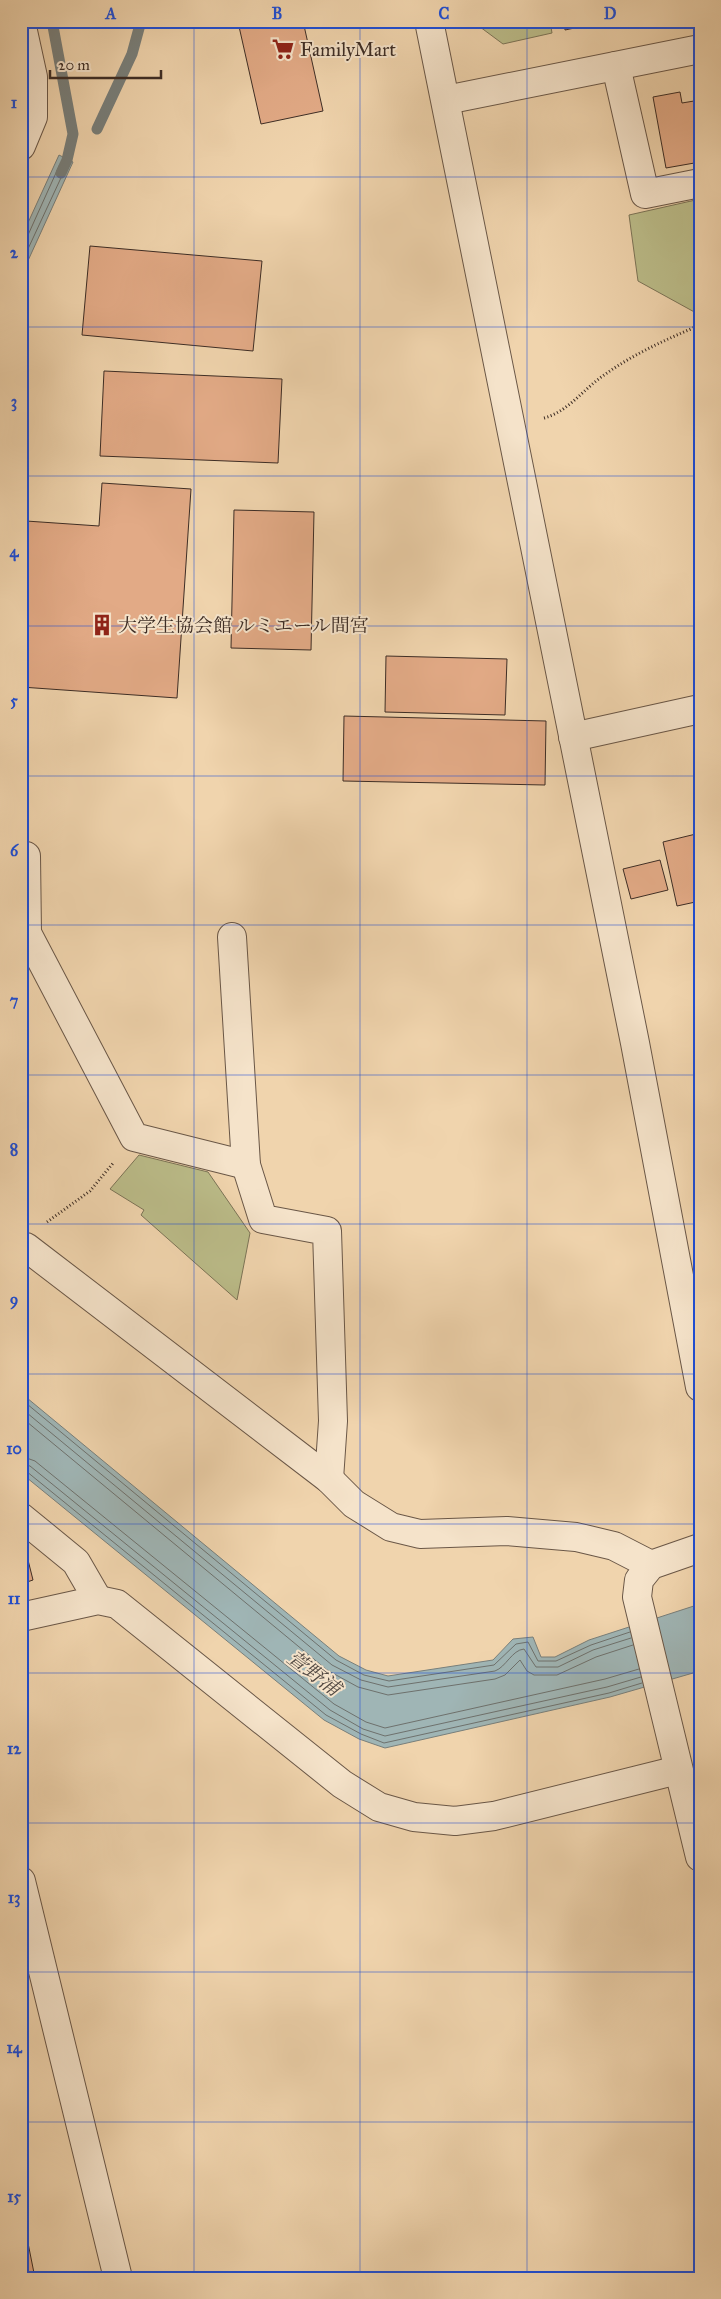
<svg xmlns="http://www.w3.org/2000/svg" width="721" height="2299" font-family="'IM FELL Great Primer','Noto Serif JP',serif">
<style>
.green{fill:#bbbc89;stroke:#7c7457}
.water{fill:#9fb5b5;stroke:#787f7b}
.lines{fill:none;stroke-linecap:round;stroke-linejoin:round}
.shore{stroke:#6e716d;stroke-width:1}
.stream{stroke:#787f7b;stroke-width:11}
.building{fill:#e2aa86;stroke:#3d2d25}
.minor-casing{stroke:#6a5747;stroke-width:30}
.path{stroke:#3d2d25;stroke-width:3;stroke-dasharray:1 2.5;stroke-linecap:butt}
.minor{stroke:#f5e3ca;stroke-width:28}
.grid{fill:none;stroke:#1d4ed8;stroke-width:1;stroke-opacity:0.55}
.labels{text-anchor:middle;stroke-width:4;stroke-linejoin:round;paint-order:stroke}
.poi-label{font-size:19px;fill:#3d2d25;stroke:#f5e3ca;text-anchor:start}
.water-label{font-size:20px;font-style:italic;fill:#514842;stroke:#f5e3ca}
.neatline{fill:none;stroke:#1d4ed8;stroke-width:2}
.grid-label{font-size:16px;text-anchor:middle;font-weight:bold;fill:#1d4ed8}
</style>
<rect width="100%" height="100%" fill="#f0d4ad"/>
<filter id="stains"><feTurbulence type="fractalNoise" baseFrequency=".004" numOctaves="4"/><feColorMatrix values="0 0 0 0 .2 0 0 0 0 .09 0 0 0 0 .02 0 0 0 .5 -.17"/></filter>
<radialGradient id="worn" r=".72"><stop offset=".6" stop-color="#630" stop-opacity="0"/><stop offset="1" stop-color="#630" stop-opacity=".3"/></radialGradient>
<g class="green">
<polygon points="472,21 550,21 552,33 503,44"/>
<polygon points="700,199 700,313 698,314 638,281 629,215"/>
<polygon points="139,1155 208,1172 250,1233 237,1300 141,1215 144,1210 110,1189"/>
</g>
<g class="water">
<polygon points="59,155 73,162 21,276 21,238"/>
<polygon points="21,1393 339,1656 366,1670 388,1676 493,1660 513,1639 533,1637 541,1657 555,1657 589,1640 700,1604 700,1671 610,1697 385,1748 359,1739 324,1720 21,1473"/>
</g>
<g class="lines">
<g class="shore">
<polyline points="21,238 28,235 60,164 65,164 66,167 21,264"/>
<polyline points="21,1399 336,1660 364,1675 389,1681 494,1665 516,1644 528,1642 538,1661 556,1661 591,1645 630,1632"/>
<path d="M21 1408 332 1665 361 1680 388 1687 495 1671C506 1667 512 1650 524 1649L536 1667H558L593 1650 631 1638"/>
<polyline points="21,1417 327,1670 358,1687 388,1695 495,1679 505,1675 520,1660 527,1671 534,1675 557,1675 596,1657 633,1645"/>
<polyline points="21,1456 35,1461 334,1704 366,1722 385,1728 605,1679 639,1669"/>
<polyline points="21,1464 30,1466 330,1710 363,1729 385,1736 607,1687 641,1677"/>
<polyline points="21,1470 26,1471 326,1715 361,1734 384,1743 609,1693 642,1683"/>
</g>
<g class="stream">
<polyline points="52,21 73,134 67,160 61,173"/>
<polyline points="97,129 132,54 141,21"/>
</g>
</g>
<g class="building">
<polygon points="303,21 323,111 261,124 238,22"/>
<polygon points="564,21 608,21 565,30"/>
<polygon points="680,92 682,103 700,100 700,162 666,168 653,97"/>
<polygon points="90,246 262,261 253,351 82,335"/>
<polygon points="104,371 282,379 278,463 100,456"/>
<polygon points="102,483 191,489 177,698 21,687 21,563 23,563 26,521 99,526"/>
<polygon points="234,510 314,512 311,650 231,648"/>
<polygon points="386,656 507,659 505,715 385,712"/>
<polygon points="344,716 546,721 545,785 343,781"/>
<polygon points="700,833 700,901 677,906 663,842"/>
<polygon points="660,860 668,890 631,899 623,869"/>
<polygon points="21,1560 28,1560 33,1580 21,1584"/>
<polygon points="21,2213 22,2213 35,2278 21,2278"/>
</g>
<g class="lines">
<g class="minor-casing">
<g id="minor">
<polyline points="429,21 635,1043 700,1387"/>
<polyline points="21,22 33,77 33,117 21,146"/>
<polyline points="616,66 645,194 700,183"/>
<polyline points="446,100 700,49"/>
<polyline points="573,737 700,709"/>
<polyline points="21,856 26,856 27,933 134,1137 246,1165"/>
<polyline points="232,937 246,1165 263,1219 327,1231 333,1421 329,1479"/>
<polyline points="26,1247 329,1479 354,1504 391,1527 420,1534 507,1531 576,1537 614,1546 651,1565"/>
<polyline points="21,1517 76,1562 98,1600"/>
<polyline points="700,1548 651,1565 639,1580 637,1597 700,1857"/>
<polyline points="21,1617 98,1600 117,1604 342,1784 379,1807 414,1817 455,1821 494,1816 678,1770"/>
<polyline points="21,1881 118,2278"/>
</g>
</g>
<g class="path">
<path d="M544 418C567 412 581 392 600 378 631 355 665 340 700 325"/>
<polyline points="47,1222 90,1191 114,1162"/>
</g>
<use href="#minor" class="minor"/>
</g>
<path class="grid" d="M194 21V2278M360 21V2278M527 21V2278M21 177H700M21 327H700M21 476H700M21 626H700M21 776H700M21 925H700M21 1075H700M21 1224H700M21 1374H700M21 1524H700M21 1673H700M21 1823H700M21 1972H700M21 2122H700"/>
<defs>
<g id="supermarket-bare" transform="scale(1.725)"><path d="M-6-5.5h2.5l.6 2H6L4.5 2H-2.5L-4.4-4H-6ZM-1.5 3.2a1.3 1.3 0 1 0 .1 0ZM3 3.2a1.3 1.3 0 1 0 .1 0Z" fill="#8f2418" stroke="#f5e3ca" stroke-width="2.5" paint-order="stroke"/></g>
<g id="building-bare" transform="scale(1.725)"><path d="M-4-6H4V6H1V3H-1V6H-4ZM-2.5-4.3h1.7v1.8h-1.7ZM.8-4.3h1.7v1.8H.8ZM-2.5-1h1.7V.8h-1.7ZM.8-1h1.7V.8H.8Z" fill="#8f2418" stroke="#f5e3ca" stroke-width="2.5" paint-order="stroke"/></g>
</defs>
<g fill-rule="evenodd">
<use href="#supermarket-bare" x="283" y="49"/>
<use href="#building-bare" x="102" y="625"/>
</g>
<g class="labels">
<g class="poi-label">
<text x="300" y="56">FamilyMart</text>
<text x="118" y="632">大学生協会館 ルミエール間宮</text>
</g>
<g class="water-label">
<text transform="translate(314 1673) rotate(37)" y="7">萱野浦</text>
</g>
</g>
<rect width="721" height="2299" fill="none" stroke="#f0d4ad" stroke-width="55"/>
<path d="M50 70v8h111v-8" fill="none" stroke="#3d2d25" stroke-width="2.5"/>
<text x="58" y="70" font-size="15" fill="#3d2d25" stroke="#f5e3ca" stroke-width="4" paint-order="stroke">20 m</text>
<rect x="28" y="28" width="666" height="2244" class="neatline"/>
<g class="grid-label">
<text x="111" y="19">A</text>
<text x="277" y="19">B</text>
<text x="444" y="19">C</text>
<text x="610" y="19">D</text>
<text x="14" y="108">1</text>
<text x="14" y="258">2</text>
<text x="14" y="407">3</text>
<text x="14" y="557">4</text>
<text x="14" y="706">5</text>
<text x="14" y="856">6</text>
<text x="14" y="1006">7</text>
<text x="14" y="1155">8</text>
<text x="14" y="1305">9</text>
<text x="14" y="1454">10</text>
<text x="14" y="1604">11</text>
<text x="14" y="1754">12</text>
<text x="14" y="1903">13</text>
<text x="14" y="2053">14</text>
<text x="14" y="2202">15</text>
</g>
<rect width="100%" height="100%" filter="url(#stains)"/>
<rect width="100%" height="100%" fill="url(#worn)"/>
</svg>
